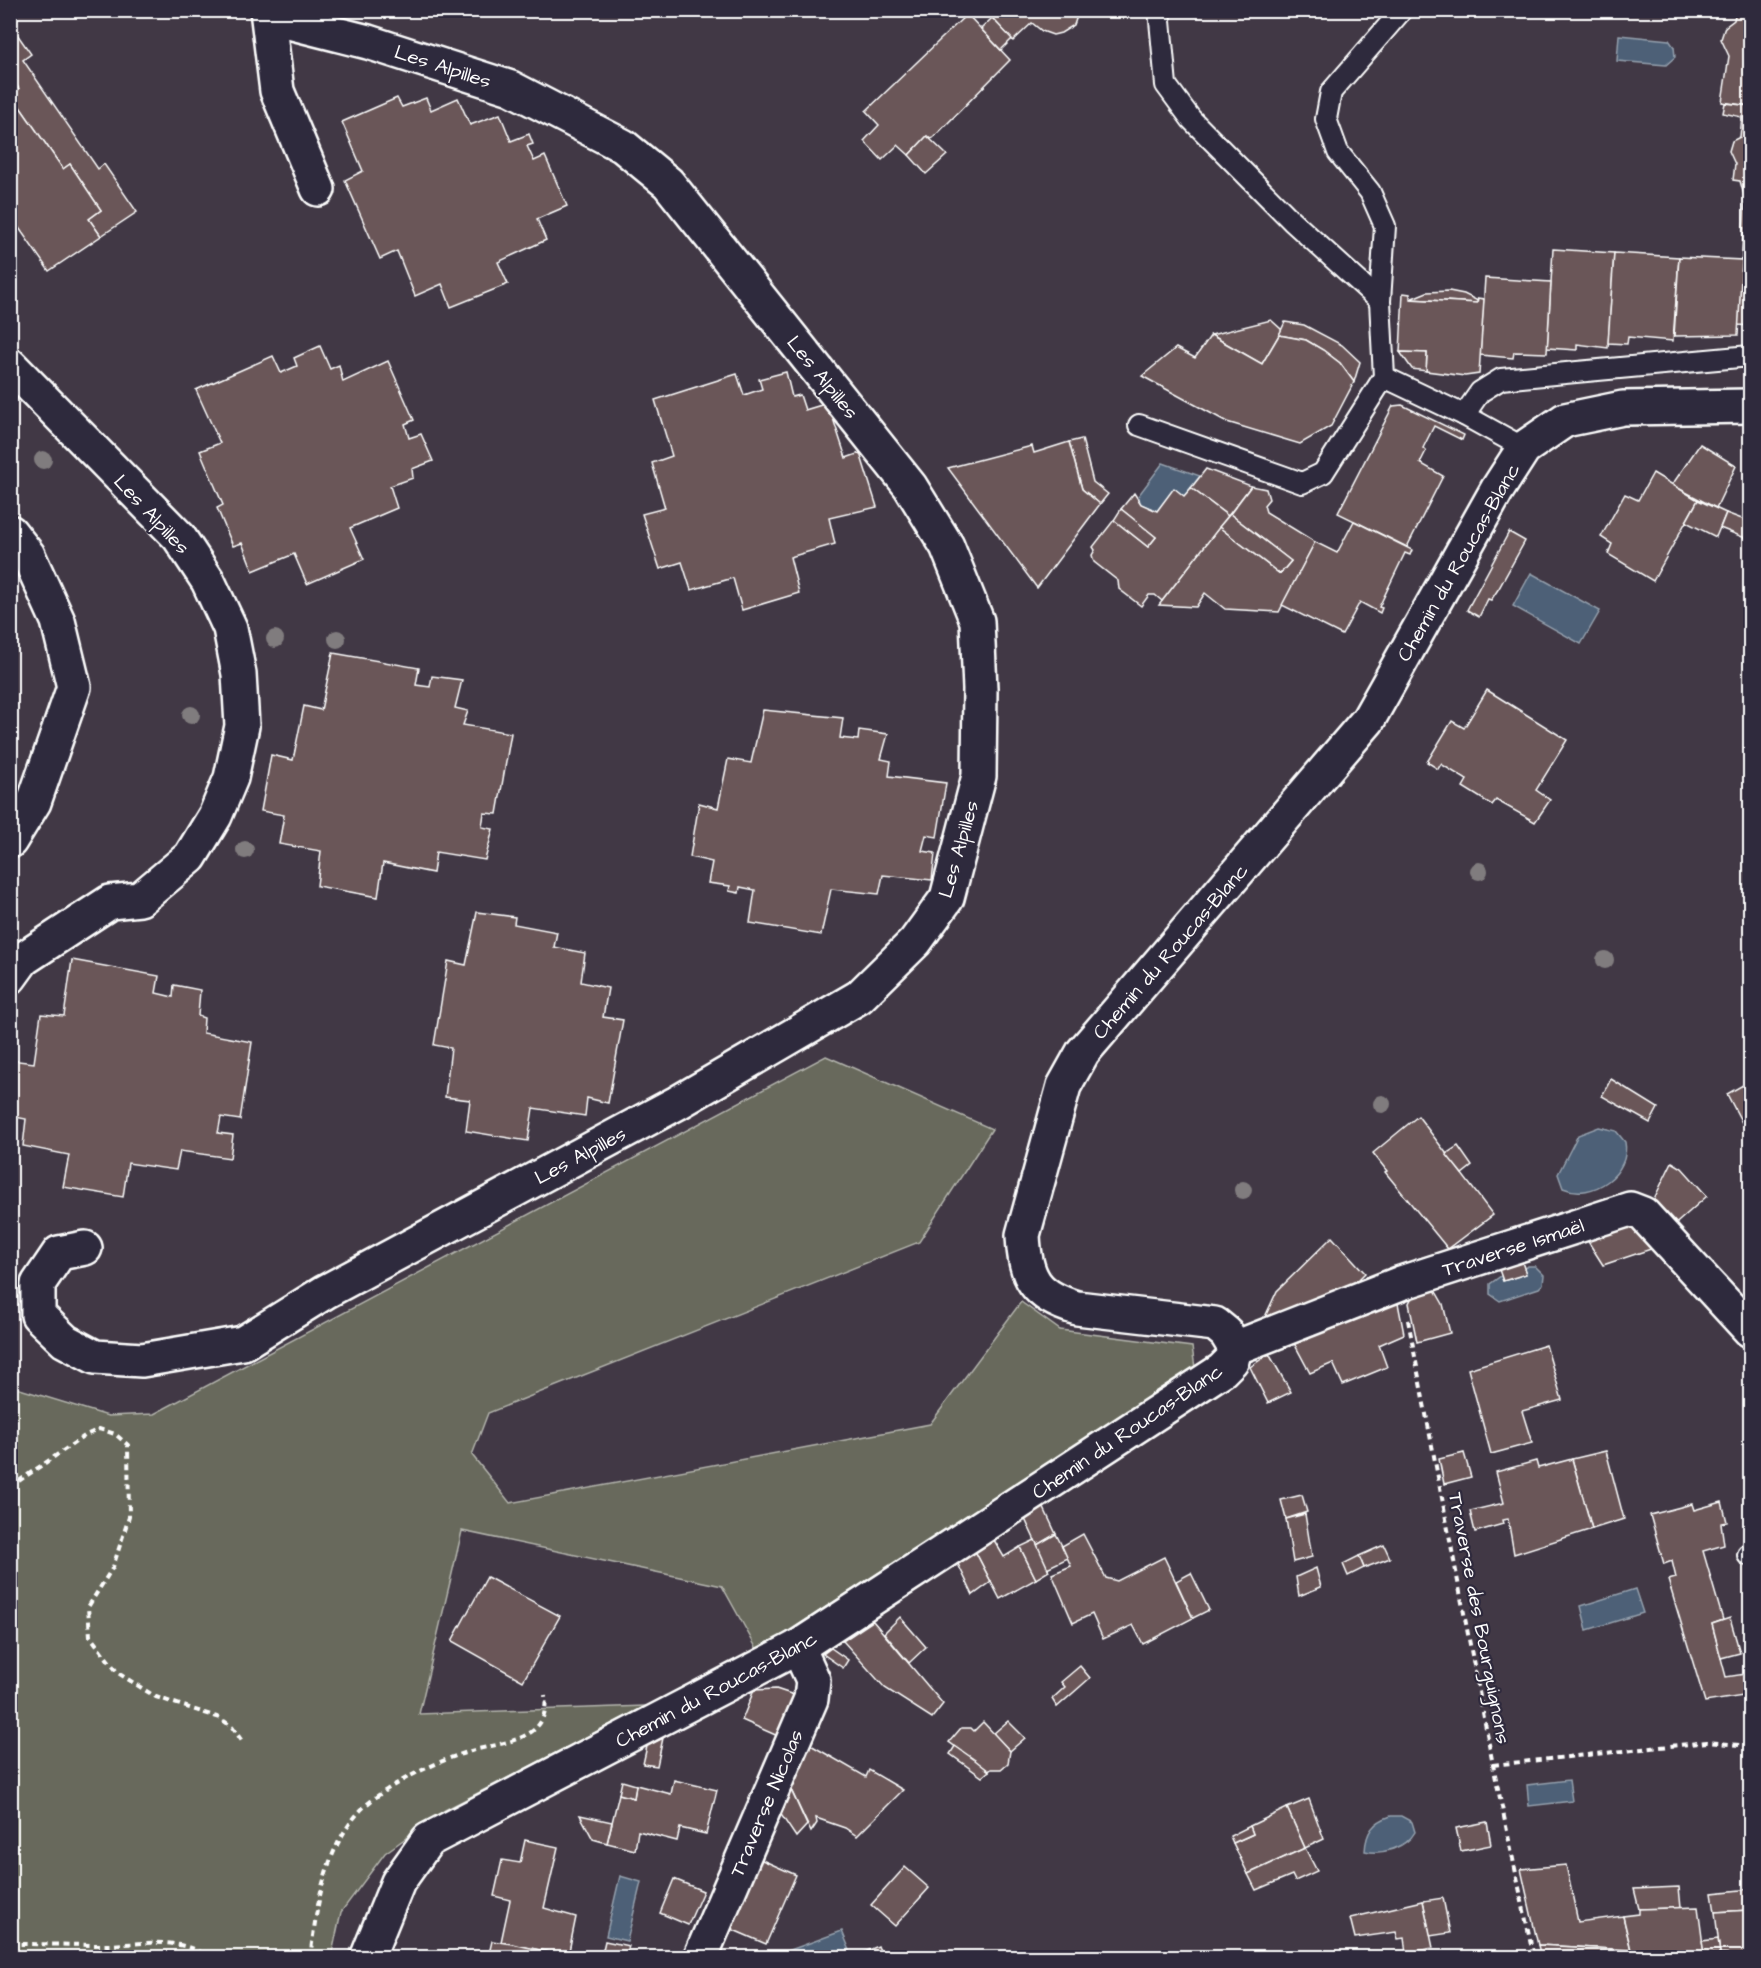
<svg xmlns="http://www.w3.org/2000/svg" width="1761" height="1968" font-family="'Architects Daughter',sans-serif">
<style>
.green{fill:#67695b;stroke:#b3b4ad;stroke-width:1.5}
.water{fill:#4d6077;stroke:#94a0ad;stroke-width:1.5}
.building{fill:#6a5758;stroke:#fff;stroke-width:1.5}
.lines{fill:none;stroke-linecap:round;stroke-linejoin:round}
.service-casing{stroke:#fff;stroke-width:24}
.minor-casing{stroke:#fff;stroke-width:38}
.path{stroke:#fff;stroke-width:4;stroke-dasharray:6 4.5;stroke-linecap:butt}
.service{stroke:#2f2a3d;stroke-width:20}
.minor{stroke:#2f2a3d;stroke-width:33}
.tree{fill:#807c7e}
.labels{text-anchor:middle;stroke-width:4.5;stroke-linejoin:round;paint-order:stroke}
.street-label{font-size:20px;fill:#fff;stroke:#2f2a3d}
</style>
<rect width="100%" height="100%" fill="#413845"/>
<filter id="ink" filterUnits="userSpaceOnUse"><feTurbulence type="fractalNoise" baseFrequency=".0167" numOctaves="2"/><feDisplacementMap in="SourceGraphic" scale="12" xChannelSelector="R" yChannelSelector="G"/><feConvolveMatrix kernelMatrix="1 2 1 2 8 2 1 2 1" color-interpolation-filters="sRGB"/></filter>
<g filter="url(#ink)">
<polygon class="green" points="826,1056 992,1129 919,1242 488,1413 472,1455 510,1503 930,1424 1021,1302 1060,1330 1192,1347 1195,1368 758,1651 722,1586 462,1531 419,1714 646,1706 445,1810 385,1853 341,1912 331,1958 11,1957 10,1386 108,1416 154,1414"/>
<g class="water">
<polygon points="1619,35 1669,40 1674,47 1675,57 1666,65 1617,61"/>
<polygon points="1163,463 1200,476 1184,496 1174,489 1157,511 1141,504 1138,496"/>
<polygon points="1531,573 1600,611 1581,644 1513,606"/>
<path d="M1599 1127 1616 1131 1625 1142C1631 1173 1593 1201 1563 1188L1558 1174 1578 1135Z"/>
<polygon points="1528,1266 1535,1266 1544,1275 1543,1284 1539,1288 1500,1301 1490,1294 1490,1284 1501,1276 1503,1281 1526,1274 1524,1268"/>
<polygon points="1635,1589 1643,1613 1587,1630 1581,1606"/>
<polygon points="1569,1780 1572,1801 1529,1806 1527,1785"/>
<path d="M1391 1816H1401L1412 1822 1415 1832C1406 1848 1382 1855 1365 1851 1366 1832 1373 1822 1391 1816Z"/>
<polygon points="620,1876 641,1882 627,1941 606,1936"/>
<polygon points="842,1931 851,1953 840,1957 787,1957 785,1952"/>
</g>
<g class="building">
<polygon points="985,10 1079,10 1074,25 1061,33 1053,35 1042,31 1032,23 1013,41"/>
<polygon points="1736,10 1750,10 1750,106 1722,102 1729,56 1721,39 1725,27 1734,20"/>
<polygon points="967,14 1010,60 933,138 930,139 927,136 909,155 898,145 882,160 864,141 879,125 866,111"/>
<polygon points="992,18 1012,39 1001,50 981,29"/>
<polygon points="10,24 31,54 23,60 98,169 104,164 137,212 101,236 89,219 101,210 70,164 63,169 11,94 19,89 10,76"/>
<polygon points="10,76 19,89 11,94 63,169 70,164 101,210 89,219 101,236 49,271 10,215"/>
<polygon points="397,98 402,107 426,98 431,110 458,98 470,125 500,114 511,141 529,134 533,144 527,146 534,161 545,156 567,206 537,219 546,240 498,262 508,284 451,307 442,284 415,296 397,251 380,259 345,180 363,171 342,122"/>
<polygon points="1725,103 1750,106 1750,199 1745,198 1740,181 1733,180 1735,164 1729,151 1732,141 1740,137 1742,117 1723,113"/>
<polygon points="927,136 947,155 926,174 909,155"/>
<polygon points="1745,198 1750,199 1750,326 1738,325"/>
<polygon points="1553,249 1614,253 1608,348 1577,344 1577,350 1547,348"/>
<polygon points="1614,253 1679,257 1673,341 1628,337 1627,344 1608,343"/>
<polygon points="1679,257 1742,260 1738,335 1674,336"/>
<polygon points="1485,278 1551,282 1547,353 1514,352 1513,358 1480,355"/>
<polygon points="1449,291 1464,294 1478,301 1477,303 1410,299 1427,292"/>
<polygon points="1403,293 1410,294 1410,299 1477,303 1478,298 1484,299 1479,374 1465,376 1426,371 1427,353 1400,352"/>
<polygon points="1271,320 1282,330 1262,364 1211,335"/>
<polygon points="1285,322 1304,325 1342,345 1360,362 1354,382 1340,363 1323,350 1306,340 1279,335"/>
<polygon points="1211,335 1262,364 1279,335 1306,340 1323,350 1340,363 1354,382 1331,426 1300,444 1227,422 1142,376 1176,348 1195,358"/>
<polygon points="320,346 330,369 339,365 343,382 388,361 414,420 405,424 409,438 421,434 433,461 412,469 413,478 390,486 397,508 350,528 364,559 307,584 294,554 253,571 242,543 233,546 217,508 223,505 200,451 220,443 196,390 273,356 281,373 297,366 294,358"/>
<polygon points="1400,352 1427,353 1426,371 1412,369"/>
<polygon points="786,372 792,397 800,395 805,410 828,403 846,458 860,453 877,507 829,518 835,544 790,557 799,593 742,610 733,578 691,590 682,562 660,569 642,514 665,508 652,463 672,456 655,400 737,374 744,395 762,389 759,379"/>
<polygon points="1402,405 1464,435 1462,440 1434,426 1423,448 1426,451 1420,463 1443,476 1407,547 1338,513 1393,406"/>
<polygon points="1082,439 1093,482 1108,494 1100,504 1082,489 1069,442"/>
<polygon points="1069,442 1082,489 1100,504 1037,588 948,468 1032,446 1034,453"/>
<polygon points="1700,444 1736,466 1716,508 1672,485"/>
<polygon points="1206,469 1251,486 1228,516 1191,488"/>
<polygon points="1653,473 1698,500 1653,581 1608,554 1612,544 1601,537 1625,494 1638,500"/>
<polygon points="1251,486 1266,489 1269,499 1264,505 1266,512 1315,542 1279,612 1225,609 1205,593 1196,607 1159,605 1219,527 1280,574 1291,561 1230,514"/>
<polygon points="1174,488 1184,496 1191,488 1228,516 1162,601 1155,595 1149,595 1141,606 1119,589 1118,581 1094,562 1092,555 1095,550 1093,547 1114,520 1148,547 1156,537 1121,509 1134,493 1141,504 1157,511"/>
<polygon points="1698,500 1726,513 1716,537 1686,522"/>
<polygon points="1121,509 1156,537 1148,547 1114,520"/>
<polygon points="1726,513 1750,522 1750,540 1720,528"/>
<polygon points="1230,514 1291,561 1280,574 1219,527"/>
<polygon points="1354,521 1412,550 1410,555 1405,553 1379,607 1382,608 1380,613 1360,602 1342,635 1282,605 1315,542 1337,553"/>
<polygon points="1509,532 1525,541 1499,588 1491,600 1488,599 1479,617 1467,610"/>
<polygon points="333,653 419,668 416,685 430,687 432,676 462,680 455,708 468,711 463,725 511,733 497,814 484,813 482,827 493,829 485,860 436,852 433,873 383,863 378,897 317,886 321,851 279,844 284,815 261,811 271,755 293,760 304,706 321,710"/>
<polygon points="1487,690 1567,740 1536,790 1550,800 1535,822 1496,800 1492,805 1463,787 1467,780 1441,764 1438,769 1427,762 1452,721 1464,728"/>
<polygon points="763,710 843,718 840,738 858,740 859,730 888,734 881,759 891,761 889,776 946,783 937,837 926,835 922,851 935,853 932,880 883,875 879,894 831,889 821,935 750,923 755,890 740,887 739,893 729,891 730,886 708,883 712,862 690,857 699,803 718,808 728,759 751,763"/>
<polygon points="477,912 515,917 514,924 557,932 554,947 585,953 581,982 608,988 603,1017 623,1020 608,1103 587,1098 585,1116 533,1108 528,1141 466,1131 470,1100 445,1097 451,1048 434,1045 448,961 466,965"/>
<polygon points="72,960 159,976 156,993 173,997 174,985 200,990 198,1016 204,1018 203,1033 252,1042 240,1120 221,1117 218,1133 233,1135 230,1158 180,1151 176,1170 128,1163 123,1197 63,1187 69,1155 23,1146 26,1119 10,1116 11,1060 34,1063 41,1014 64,1016"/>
<polygon points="1611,1079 1658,1108 1650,1123 1602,1096"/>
<polygon points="1750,1081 1750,1138 1727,1094"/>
<polygon points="1418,1116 1493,1215 1448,1249 1385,1172 1387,1171 1373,1153"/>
<polygon points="1458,1146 1472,1166 1462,1174 1446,1154"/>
<polygon points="1672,1162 1682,1168 1707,1196 1670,1229 1650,1207"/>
<polygon points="1630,1222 1657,1247 1603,1265 1582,1232"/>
<polygon points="1332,1237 1365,1273 1357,1281 1366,1292 1264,1319 1277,1291"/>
<polygon points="1519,1253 1526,1274 1503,1281 1496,1261"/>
<polygon points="1431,1283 1443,1304 1450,1333 1417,1342 1409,1303 1416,1289"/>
<polygon points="1397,1298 1404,1334 1379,1345 1387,1367 1343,1385 1333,1363 1310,1373 1294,1343"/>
<polygon points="1546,1345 1562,1400 1522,1411 1532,1443 1491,1454 1468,1369"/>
<polygon points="1269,1354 1291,1392 1268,1403 1250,1367"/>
<polygon points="1606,1451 1624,1519 1592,1529 1572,1459"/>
<polygon points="1464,1453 1471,1477 1444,1484 1439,1459"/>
<polygon points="1572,1459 1592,1529 1514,1554 1508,1519 1502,1520 1503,1524 1475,1532 1470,1511 1504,1503 1496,1472 1536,1461 1538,1468"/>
<polygon points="1302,1495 1307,1512 1286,1519 1281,1500"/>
<polygon points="1722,1502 1727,1522 1721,1523 1724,1545 1703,1551 1723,1620 1712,1624 1726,1677 1745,1674 1750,1695 1705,1702 1668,1580 1676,1578 1672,1561 1664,1564 1650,1515 1692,1504 1694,1510"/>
<polygon points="1043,1506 1056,1534 1037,1545 1025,1519"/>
<polygon points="1305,1514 1312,1557 1293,1562 1286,1519"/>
<polygon points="1056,1534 1068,1558 1047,1568 1037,1545"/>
<polygon points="1083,1534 1106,1578 1117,1581 1164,1557 1193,1618 1143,1644 1133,1625 1103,1639 1092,1614 1073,1623 1052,1574 1071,1566 1062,1546"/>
<polygon points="994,1540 1004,1557 1020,1547 1036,1579 1000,1599 975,1551"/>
<polygon points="1035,1540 1049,1571 1036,1579 1020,1547"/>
<polygon points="1384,1545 1390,1558 1364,1568 1359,1556"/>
<polygon points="975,1551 991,1582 973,1595 958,1564"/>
<polygon points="1359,1556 1364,1568 1348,1576 1343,1564"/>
<polygon points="1316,1568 1321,1587 1299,1596 1296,1577"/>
<polygon points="1191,1573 1209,1610 1193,1618 1176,1581"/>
<polygon points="487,1577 560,1616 523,1681 452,1641"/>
<polygon points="900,1617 926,1647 909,1663 884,1633"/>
<polygon points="1730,1618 1740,1653 1721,1658 1712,1624"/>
<polygon points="873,1621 943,1704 932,1718 885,1688 843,1641"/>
<polygon points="831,1648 848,1660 843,1668 823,1654"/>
<polygon points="1080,1666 1090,1678 1057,1707 1052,1699 1065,1687 1061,1682"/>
<polygon points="776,1689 797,1696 780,1737 742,1720 754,1690"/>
<polygon points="1008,1721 1025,1738 1010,1751 993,1734"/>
<polygon points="983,1722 1010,1751 1008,1763 1001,1769 991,1769 989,1771 949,1742 961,1728 971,1728 974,1731"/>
<polygon points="663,1738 657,1766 643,1764 647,1746"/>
<polygon points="802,1740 866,1777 869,1770 903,1790 857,1836 845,1828 816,1818 817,1823 811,1832 785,1777"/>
<polygon points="955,1746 975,1760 989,1771 982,1777 950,1754"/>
<polygon points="785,1777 807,1825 796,1837 780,1813 772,1810"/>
<polygon points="674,1780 717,1790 706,1834 680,1828 677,1841 638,1831 635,1850 607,1843 619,1794 634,1798 636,1785 671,1794"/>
<polygon points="622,1781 636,1785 634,1798 619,1794"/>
<polygon points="1309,1799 1324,1839 1305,1848 1287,1808"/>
<polygon points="1287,1808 1305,1848 1248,1874 1233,1843 1253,1834 1250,1826"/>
<polygon points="580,1815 612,1822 607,1843 593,1839"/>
<polygon points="1487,1822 1491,1845 1461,1851 1456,1828"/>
<polygon points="1250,1826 1253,1834 1233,1843 1230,1836"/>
<polygon points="525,1840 558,1847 544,1908 576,1917 568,1956 501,1942 510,1900 494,1896 502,1860 520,1863"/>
<polygon points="1305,1848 1317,1871 1295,1881 1292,1875 1256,1890 1248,1874"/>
<polygon points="753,1856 796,1875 766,1944 722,1925"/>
<polygon points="1566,1865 1578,1922 1623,1916 1631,1950 1538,1945 1521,1869"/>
<polygon points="905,1867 929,1888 895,1926 871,1905"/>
<polygon points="674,1879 703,1891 688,1925 660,1913"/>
<polygon points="1679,1887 1681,1908 1639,1909 1634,1889"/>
<polygon points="1750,1889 1750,1910 1715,1912 1712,1893"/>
<polygon points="1443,1898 1450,1933 1430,1936 1423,1901"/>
<polygon points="1423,1901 1433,1948 1406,1953 1404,1938 1398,1939 1396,1932 1355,1938 1350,1918"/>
<polygon points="1698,1907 1704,1953 1631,1950 1623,1916 1639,1914 1639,1909"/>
<polygon points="1750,1910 1750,1956 1720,1954 1715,1912"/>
<polygon points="1718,1939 1720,1954 1704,1953 1702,1941"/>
<polygon points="492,1941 512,1944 568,1956 488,1958"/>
<polygon points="605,1941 629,1946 625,1958 602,1954"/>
<polygon points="1538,1945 1611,1949 1611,1958 1541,1958"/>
<polygon points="878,1946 883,1958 865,1958 863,1953"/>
</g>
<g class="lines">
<g class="service-casing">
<g id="service">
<polyline points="1159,10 1166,85 1191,119 1292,221 1380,301"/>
<polyline points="1384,377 1380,301 1385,226 1370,192 1338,152 1326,119 1331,92 1402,10"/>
<polyline points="1464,415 1480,392 1501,379 1750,356"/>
<polyline points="1139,425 1302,483 1323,473 1384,377 1464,415 1524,448"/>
<polyline points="1748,1555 1750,1553"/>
</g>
</g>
<g class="minor-casing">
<g id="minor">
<polyline points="267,10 277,91 318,189"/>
<polyline points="10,365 179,537 208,581 230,628 239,674 242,726 231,778 215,816 190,857 140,899 110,902 23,959 10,977"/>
<polyline points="10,532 28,555 58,621 74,687 34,802 10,841"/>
<polyline points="85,1248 59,1253 38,1284 38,1315 65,1341 95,1357 142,1360 243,1343 325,1292 677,1103 859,997 915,942 947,898 979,776 980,689 977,621 947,546 910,486 668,183 623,146 511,88 368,42 269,17"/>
<polyline points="1235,1348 1401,1283 1630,1209 1643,1214 1750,1330"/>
<path d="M367 1958 398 1882 428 1840 798 1647 1222 1370 1232 1360 1235 1348 1226 1333 1215 1324 1077 1308C1035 1296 1025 1278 1023 1235L1064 1086 1083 1052 1368 720 1497 490 1524 448 1565 420 1623 408 1750 406"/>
<polyline points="700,1958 811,1699 813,1680 798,1647"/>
</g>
</g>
<g class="path">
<polyline points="1408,1320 1493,1765 1534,1958"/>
<polyline points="10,1487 86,1435 99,1429 115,1434 128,1445 129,1517 113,1567 88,1607 90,1636 118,1673 156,1697 220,1718 232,1727 242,1741"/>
<polyline points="1493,1765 1707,1742 1750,1746"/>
<path d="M10 1944C43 1944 75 1945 107 1945 143 1944 179 1936 210 1958"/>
<polyline points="108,1958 108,1945"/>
<path d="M310 1958C317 1906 323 1853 359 1812 383 1786 437 1761 471 1751 488 1746 513 1743 528 1734 543 1725 547 1712 545 1695"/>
</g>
<use href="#service" class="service"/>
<use href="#minor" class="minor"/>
</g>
<g class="tree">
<circle cx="43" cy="460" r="9"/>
<circle cx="275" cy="639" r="9"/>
<circle cx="337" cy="639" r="9"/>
<circle cx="191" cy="715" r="9"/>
<circle cx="245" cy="850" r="9"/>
<circle cx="1479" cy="871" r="9"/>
<circle cx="1605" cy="960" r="9"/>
<circle cx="1382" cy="1104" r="9"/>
<circle cx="1243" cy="1190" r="9"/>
</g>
</g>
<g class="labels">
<g class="street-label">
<text transform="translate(443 66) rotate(18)" y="7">Les Alpilles</text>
<text transform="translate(823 377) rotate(51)" y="7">Les Alpilles</text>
<text transform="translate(152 514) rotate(47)" y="7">Les Alpilles</text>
<text transform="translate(1458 562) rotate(-60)" y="7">Chemin du Roucas-Blanc</text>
<text transform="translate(958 849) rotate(-74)" y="7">Les Alpilles</text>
<text transform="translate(1170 951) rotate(-49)" y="7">Chemin du Roucas-Blanc</text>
<text transform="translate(580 1155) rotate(-28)" y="7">Les Alpilles</text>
<text transform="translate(1513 1247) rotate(-18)" y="7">Traverse Ismaël</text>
<text transform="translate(1127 1431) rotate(-34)" y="7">Chemin du Roucas-Blanc</text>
<text transform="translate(1480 1618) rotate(79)" y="7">Traverse des Bourguignons</text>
<text transform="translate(716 1689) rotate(-28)" y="7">Chemin du Roucas-Blanc</text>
<text transform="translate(766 1803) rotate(-67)" y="7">Traverse Nicolas</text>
</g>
</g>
<rect width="1761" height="1968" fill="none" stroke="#2f2a3d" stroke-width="36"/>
<rect x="18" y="18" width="1725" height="1932" fill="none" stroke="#fff" stroke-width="2" filter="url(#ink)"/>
</svg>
